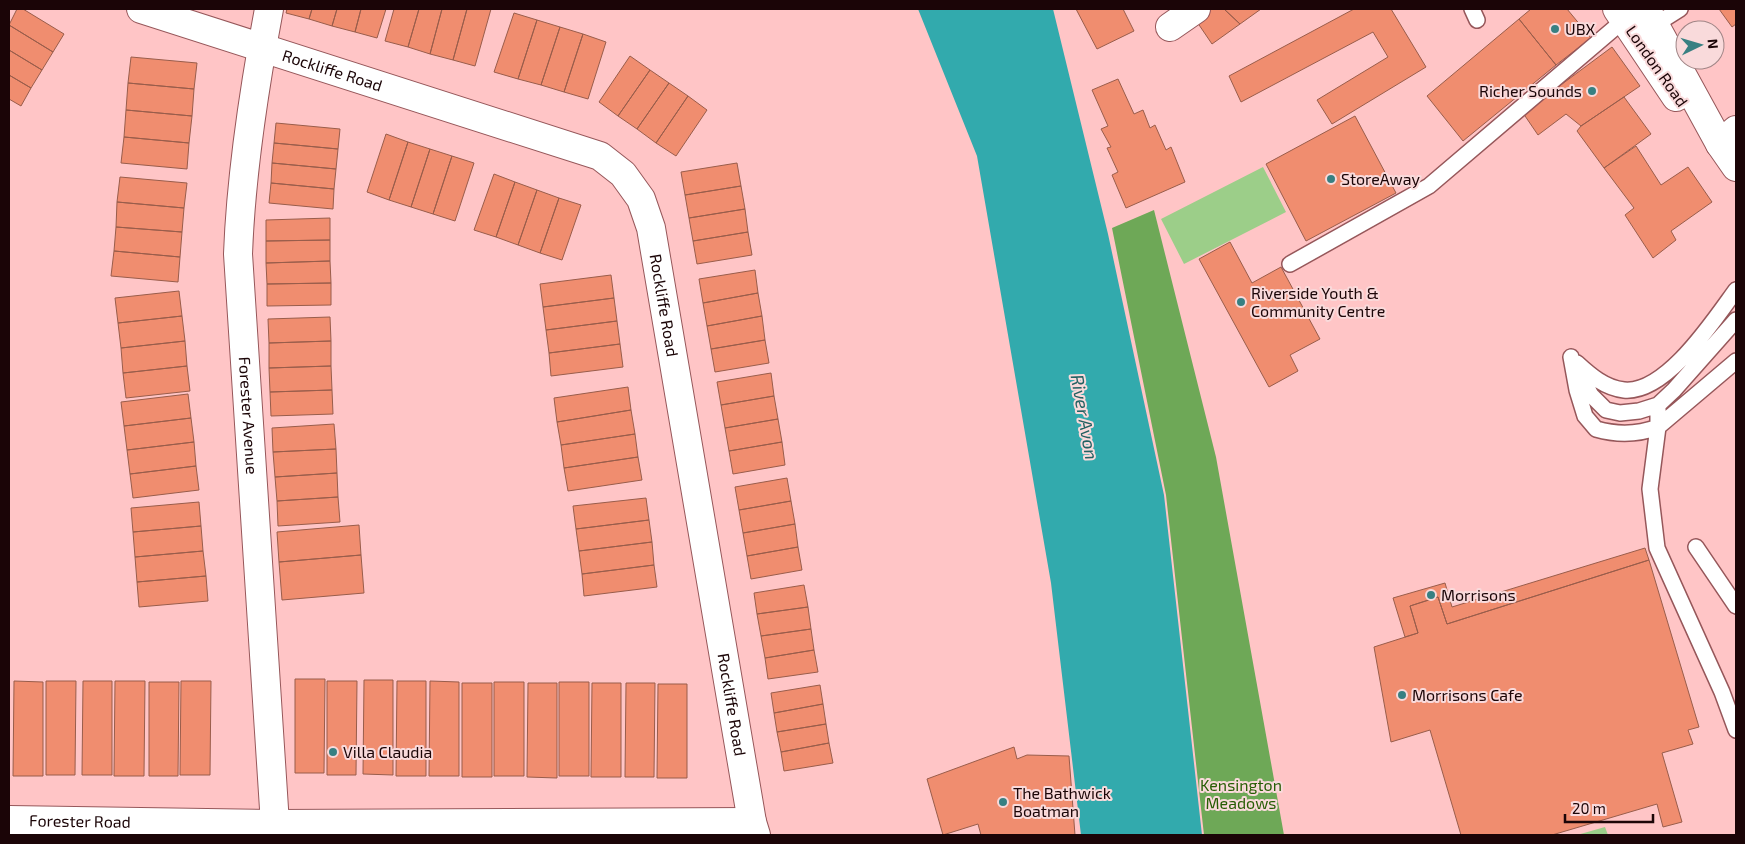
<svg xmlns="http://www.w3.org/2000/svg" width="1745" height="844" viewBox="0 0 1745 844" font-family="'Exo 2',sans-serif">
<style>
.green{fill:#9cce89}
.forest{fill:#6ea857}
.water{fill:#32aaad}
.building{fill:#f08d6f;stroke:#995d4b}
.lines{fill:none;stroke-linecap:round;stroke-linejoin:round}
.service-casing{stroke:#96575a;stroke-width:18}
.minor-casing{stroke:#96575a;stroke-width:30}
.trunk-casing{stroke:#96575a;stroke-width:30}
.service{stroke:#fff;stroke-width:15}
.minor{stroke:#fff;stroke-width:28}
.trunk{stroke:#fff;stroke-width:28}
.poi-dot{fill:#388082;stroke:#f9dadb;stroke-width:2}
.labels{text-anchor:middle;stroke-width:4;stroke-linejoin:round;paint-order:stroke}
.poi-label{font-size:16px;fill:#1b0507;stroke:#f9dadb;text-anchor:start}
.street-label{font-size:16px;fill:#1b0507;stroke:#f9dadb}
.park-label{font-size:16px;fill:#265d04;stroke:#f9dadb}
.water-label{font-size:18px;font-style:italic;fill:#226162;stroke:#f9dadb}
</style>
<rect width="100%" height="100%" fill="#ffc5c6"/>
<path class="green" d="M1263,167L1286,212L1184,264L1161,219Z
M1605,827L1608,835H1577Z"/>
<path class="forest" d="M1154,210L1216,457L1284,835H1204L1166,495L1112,228Z"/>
<path class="water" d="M918,9H1053L1108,234L1164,495L1202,835H1081L1051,583L977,156Z"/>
<path class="building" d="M17,9H23L64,34L53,52L9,25Z
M287,9H312L309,19L286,13Z
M312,9H337L332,26L309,19Z
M337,9H361L355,32L332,26Z
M361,9H386L377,38L355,32Z
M394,9H419L408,47L385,41Z
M419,9H442L430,54L408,47Z
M442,9H467L453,60L430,54Z
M467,9H491L475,66L453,60Z
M1076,9H1123L1134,31L1097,49Z
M1211,9H1224L1240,24L1212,44L1195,19Z
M1224,9H1261L1240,24Z
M1354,9H1391L1426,67L1332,124L1317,100L1388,57L1373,32L1241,102L1229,76Z
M1531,9H1567L1591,38L1556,65L1519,19Z
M1719,9H1736V24L1732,27Z
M514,13L537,20L518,79L494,72Z
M1519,19L1556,65L1463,141L1427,96Z
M537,20L560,27L541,85L518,79Z
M9,25L53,52L42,70L9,50Z
M560,27L583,34L564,92L541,85Z
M583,34L606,42L588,99L564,92Z
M1612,47L1640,86L1581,126L1566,114L1538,135L1523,113Z
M9,50L42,70L31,88L9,75Z
M630,56L650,70L618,116L599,102Z
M131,57L197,63L194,89L128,83Z
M650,70L669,83L637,129L618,116Z
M9,75L31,88L21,106L9,99Z
M1118,79L1134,114L1143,110L1150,128L1155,125L1166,150L1171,147L1185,182L1126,208L1112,175L1118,172L1107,148L1111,147L1101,129L1108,126L1092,90Z
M128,83L194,89L192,116L126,110Z
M669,83L688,96L656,143L637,129Z
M688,96L707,110L676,156L656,143Z
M1624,97L1651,134L1604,168L1577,131L1581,126Z
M126,110L192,116L189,143L124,137Z
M1355,116L1396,193L1306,241L1266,164Z
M276,123L340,129L338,149L274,143Z
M386,134L408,142L389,200L367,192Z
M124,137L189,143L187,169L121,163Z
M408,142L430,149L411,207L389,200Z
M274,143L338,149L336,169L272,163Z
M1636,146L1661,185L1688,167L1712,202L1671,231L1676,240L1653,258L1625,215L1634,208L1604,168Z
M430,149L452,156L433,214L411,207Z
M452,156L474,163L455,221L433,214Z
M272,163L336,169L334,189L271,183Z
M737,163L741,186L685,195L681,172Z
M494,174L515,182L496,237L474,230Z
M120,177L187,183L184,208L117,202Z
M515,182L537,190L518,245L496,237Z
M271,183L334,189L333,209L269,203Z
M741,186L745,209L689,218L685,195Z
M537,190L559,198L540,253L518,245Z
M559,198L581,205L562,260L540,253Z
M117,202L184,208L182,232L116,227Z
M745,209L748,232L693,241L689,218Z
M330,218V240L266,241V220Z
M116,227L182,232L180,257L114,251Z
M748,232L752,255L697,264L693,241Z
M330,240V261L266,263V241Z
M1230,242L1252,283L1281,267L1320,339L1290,355L1298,371L1269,387L1199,259Z
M114,251L180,257L178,282L111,276Z
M330,261L331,283L267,284L266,263Z
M755,270L758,293L703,303L699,279Z
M611,275L614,298L543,307L540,284Z
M331,283V305L267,306V284Z
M179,291L182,316L118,323L115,298Z
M758,293L762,316L707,326L703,303Z
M614,298L617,321L546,330L543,307Z
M182,316L185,341L121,348L118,323Z
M762,316L765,340L711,349L707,326Z
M330,317L331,341L269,343L268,319Z
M617,321L620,344L549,353L546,330Z
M765,340L769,363L715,372L711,349Z
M185,341L187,366L123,373L121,348Z
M331,341V366L269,368V343Z
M620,344L623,367L551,376L549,353Z
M187,366L190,391L126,398L123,373Z
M331,366L332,390L270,392L269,368Z
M771,373L774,396L721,405L717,382Z
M628,387L631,410L557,422L554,398Z
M332,390L333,414L271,416L270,392Z
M188,394L191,418L124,426L121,402Z
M774,396L778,419L725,428L721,405Z
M631,410L635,434L561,445L557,422Z
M191,418L194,442L127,450L124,426Z
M778,419L782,442L729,451L725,428Z
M334,424L336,449L273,452L272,428Z
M635,434L638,457L564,468L561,445Z
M194,442L196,466L130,474L127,450Z
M782,442L785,465L733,474L729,451Z
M336,449L337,473L275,477L273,452Z
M638,457L642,480L568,491L564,468Z
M196,466L199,490L133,498L130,474Z
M337,473L338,497L277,501L275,477Z
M787,478L791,501L739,510L735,487Z
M338,497L340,522L278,526L277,501Z
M646,498L649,520L576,529L573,506Z
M791,501L795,524L743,533L739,510Z
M199,502L201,526L133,532L131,508Z
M649,520L652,542L579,551L576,529Z
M795,524L798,547L747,556L743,533Z
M359,525L361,555L279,562L277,532Z
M201,526L203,551L135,557L133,532Z
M652,542L654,565L582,574L579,551Z
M798,547L802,570L751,579L747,556Z
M1645,548L1649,560L1447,624L1438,597L1410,606L1418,633L1405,637L1393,598L1445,583L1452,607Z
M203,551L206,576L137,582L135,557Z
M361,555L364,593L282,600L279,562Z
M1649,560L1699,727L1688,730L1693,744L1662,753L1682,822L1663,827L1657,804L1552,835H1461L1430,730L1391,742L1374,647L1418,633L1410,606L1438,597L1447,624Z
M654,565L657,587L584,596L582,574Z
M206,576L208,601L139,607L137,582Z
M804,585L808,607L757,614L754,593Z
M808,607L811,629L761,636L757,614Z
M811,629L814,650L765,658L761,636Z
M814,650L818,672L768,679L765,658Z
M295,679H325L324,773H295Z
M364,680H393V775L363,774Z
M14,681L43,682V776H13Z
M46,681H76L75,775H46Z
M83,681H112V775H82Z
M115,681H145L144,776H114Z
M181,681H211L210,775H180Z
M327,681H357L356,775H327Z
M397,681H426V776H396Z
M430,681L459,682V776H429Z
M149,682H179L178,776H149Z
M494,682H524V776H494Z
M559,682H589V776H559Z
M462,683H492V777H462Z
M528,683H557V778L527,777Z
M592,683H621V777H591Z
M626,683H655L654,777H625Z
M658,684H687V778H657Z
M820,685L823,704L774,713L771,693Z
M823,704L826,724L777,732L774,713Z
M826,724L829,743L781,752L777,732Z
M829,743L833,763L784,771L781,752Z
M1014,747L1017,759L1027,755L1069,756L1075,835H981L978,824L943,835L927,779Z"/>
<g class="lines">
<defs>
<path id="service" d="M1472,9L1477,20
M1650,28L1680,9
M1290,264L1429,186L1624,20
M1571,357L1577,390L1585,416L1596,429C1617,435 1637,435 1658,427L1736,361
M1577,363C1590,375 1605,388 1624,390C1666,394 1714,320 1736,290
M1577,369L1591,395L1606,410L1620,413L1639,411L1658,405L1674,390L1736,320
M1658,405V427L1650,489L1657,548L1722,692L1736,730
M1696,547L1736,606"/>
<g id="minor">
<path id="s1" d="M141,9L600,156L623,174L641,199L651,228L752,822L756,835"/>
<path id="s2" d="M269,9C254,89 241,172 238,254L275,824"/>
<path d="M1170,27L1196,9"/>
<path d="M1720,144L1736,130"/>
<path id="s3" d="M9,820L275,824L752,822"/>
</g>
<path id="trunk" d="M1617,9L1676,97
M1646,9L1720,144L1736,167"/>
</defs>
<use href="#service" class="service-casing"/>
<use href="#minor" class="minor-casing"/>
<use href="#trunk" class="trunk-casing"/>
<use href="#service" class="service"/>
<use href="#minor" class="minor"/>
<use href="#trunk" class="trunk"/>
</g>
<g class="poi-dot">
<circle cx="1555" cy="29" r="5"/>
<circle cx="1592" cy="91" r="5"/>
<circle cx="1331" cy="179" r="5"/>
<circle cx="1241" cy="302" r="5"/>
<circle cx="1431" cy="595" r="5"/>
<circle cx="1402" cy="695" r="5"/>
<circle cx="333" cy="752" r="5"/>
<circle cx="1003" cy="802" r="5"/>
</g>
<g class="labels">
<g class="poi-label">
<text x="1565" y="35">UBX</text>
<text x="1582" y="97" text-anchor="end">Richer Sounds</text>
<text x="1341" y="185">StoreAway</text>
<text x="1251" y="299">Riverside Youth &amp;<tspan x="1251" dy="18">Community Centre</tspan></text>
<text x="1441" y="601">Morrisons</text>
<text x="1412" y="701">Morrisons Cafe</text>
<text x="343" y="758">Villa Claudia</text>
<text x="1013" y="799">The Bathwick<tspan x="1013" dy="18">Boatman</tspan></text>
</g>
<g class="street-label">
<text transform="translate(1657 66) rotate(55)" y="6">London Road</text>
<text dy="6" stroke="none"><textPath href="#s1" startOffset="201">Rockliffe Road</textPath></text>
<text dy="6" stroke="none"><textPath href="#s1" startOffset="651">Rockliffe Road</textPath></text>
<text dy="6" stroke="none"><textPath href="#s2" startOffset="409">Forester Avenue</textPath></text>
<text dy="6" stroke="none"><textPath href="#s1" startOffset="1056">Rockliffe Road</textPath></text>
<text dy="6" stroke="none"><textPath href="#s3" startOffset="71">Forester Road</textPath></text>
</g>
<g class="park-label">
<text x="1241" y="791">Kensington<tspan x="1241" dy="18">Meadows</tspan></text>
</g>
<g class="water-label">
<text transform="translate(1084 417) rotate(80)" y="6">River Avon</text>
</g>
</g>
<rect width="1745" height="844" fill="none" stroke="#1b0507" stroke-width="20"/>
<g transform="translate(1700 45) rotate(85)"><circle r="24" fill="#f9dadb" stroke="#a08586"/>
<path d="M0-4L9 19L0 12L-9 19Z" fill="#388082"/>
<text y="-8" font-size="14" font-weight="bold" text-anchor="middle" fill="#1b0507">N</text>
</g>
<path d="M1565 814v8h88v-8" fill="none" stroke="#1b0507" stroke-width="2.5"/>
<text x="1572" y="814" font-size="15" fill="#1b0507" stroke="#f9dadb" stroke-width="4" paint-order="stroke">20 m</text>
</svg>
